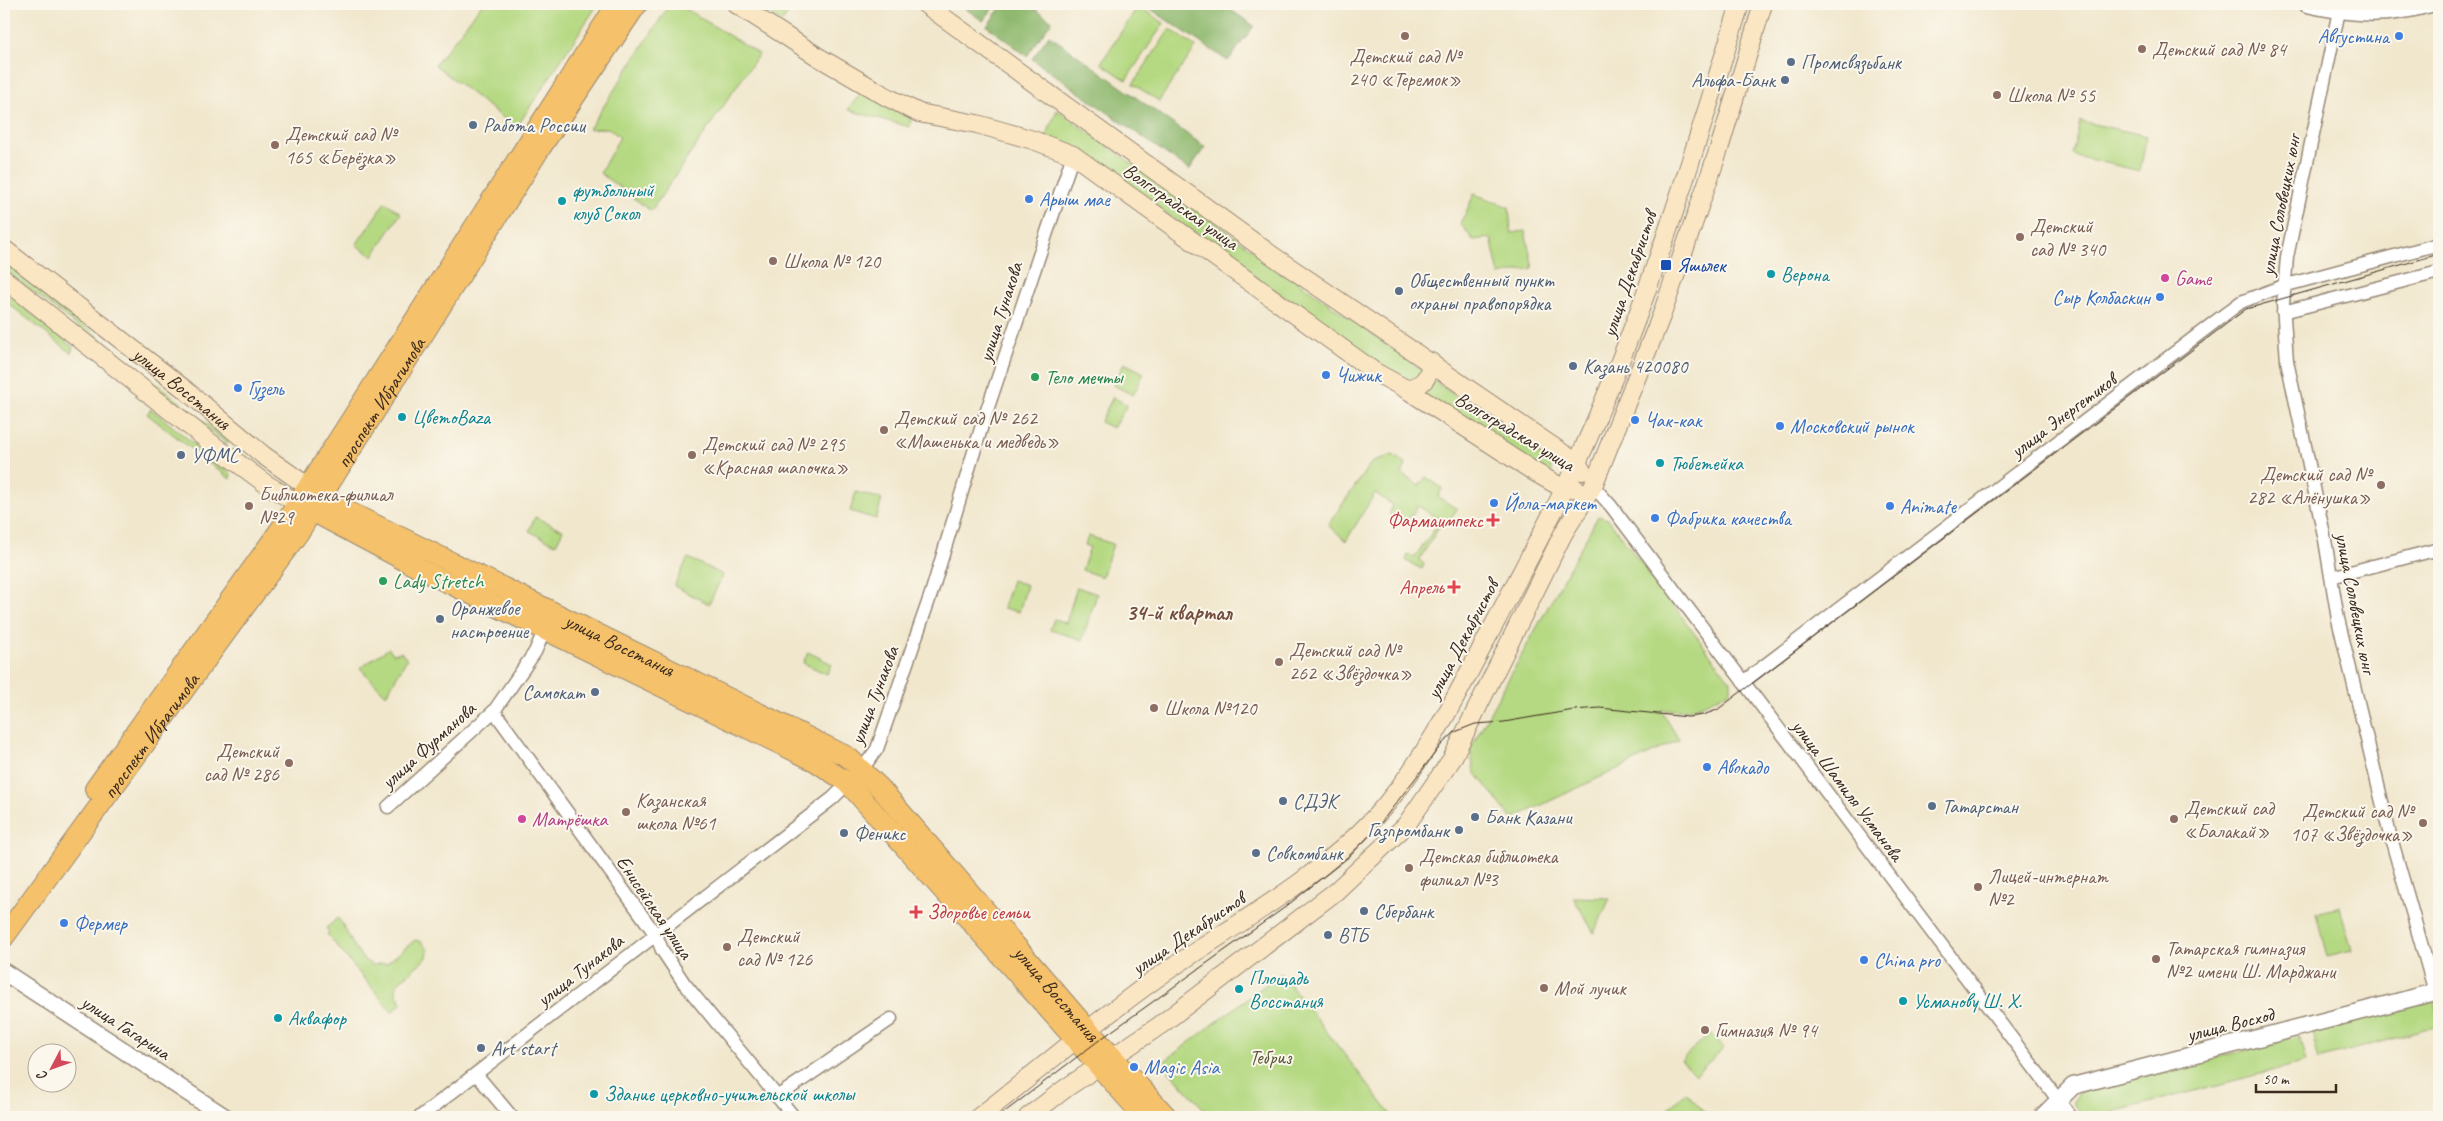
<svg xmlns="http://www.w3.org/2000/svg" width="2443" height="1121" viewBox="0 0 2443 1121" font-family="Caveat,sans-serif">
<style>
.green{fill:#b5d982;stroke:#788250}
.forest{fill:#90b970;stroke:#667247}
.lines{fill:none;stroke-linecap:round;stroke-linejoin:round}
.minor-casing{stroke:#968876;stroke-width:15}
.tertiary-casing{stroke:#968876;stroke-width:19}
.secondary-casing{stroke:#968876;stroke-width:20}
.primary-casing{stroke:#968876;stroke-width:22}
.minor{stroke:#fff;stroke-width:12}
.tertiary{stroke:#fff;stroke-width:16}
.secondary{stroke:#fbe6c4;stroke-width:18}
.primary{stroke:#f5c16b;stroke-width:20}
.tram{stroke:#3b2a1e;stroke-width:1}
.education-dot{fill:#8d6e63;stroke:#fbf7ec;stroke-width:2}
.shop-dot{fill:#3f7fe0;stroke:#fbf7ec;stroke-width:2}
.service-dot{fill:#5c6f8a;stroke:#fbf7ec;stroke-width:2}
.culture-dot{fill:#0f9aa8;stroke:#fbf7ec;stroke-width:2}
.transit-dot{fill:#1a4fb4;stroke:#fbf7ec;stroke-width:2}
.hotel-dot{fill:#d1479c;stroke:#fbf7ec;stroke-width:2}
.leisure-dot{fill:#2e9e5b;stroke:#fbf7ec;stroke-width:2}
.health-dot{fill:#e0444e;stroke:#fbf7ec;stroke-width:2}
.labels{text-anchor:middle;stroke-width:4;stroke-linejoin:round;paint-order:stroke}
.shop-label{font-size:20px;fill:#366cbe;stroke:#fbf7ec;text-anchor:start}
.education-label{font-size:20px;fill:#785e54;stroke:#fbf7ec;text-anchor:start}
.service-label{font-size:20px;fill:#4e5e75;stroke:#fbf7ec;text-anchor:start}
.culture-label{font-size:20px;fill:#0d838f;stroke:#fbf7ec;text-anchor:start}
.street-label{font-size:20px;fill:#3b2a1e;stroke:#fbf7ec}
.transit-label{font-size:20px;fill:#164399;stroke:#fbf7ec;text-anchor:start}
.hotel-label{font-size:20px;fill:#b23c85;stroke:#fbf7ec;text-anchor:start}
.leisure-label{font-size:20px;fill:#27864d;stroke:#fbf7ec;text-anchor:start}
.health-label{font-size:20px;fill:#be3a42;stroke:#fbf7ec;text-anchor:end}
.park-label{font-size:20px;fill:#5a5637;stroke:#fbf7ec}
.quarter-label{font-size:22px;font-weight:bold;fill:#744e3e;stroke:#fbf7ec}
</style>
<rect width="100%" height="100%" fill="#fbf7ec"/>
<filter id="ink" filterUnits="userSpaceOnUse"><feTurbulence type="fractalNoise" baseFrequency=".02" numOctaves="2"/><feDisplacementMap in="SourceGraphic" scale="10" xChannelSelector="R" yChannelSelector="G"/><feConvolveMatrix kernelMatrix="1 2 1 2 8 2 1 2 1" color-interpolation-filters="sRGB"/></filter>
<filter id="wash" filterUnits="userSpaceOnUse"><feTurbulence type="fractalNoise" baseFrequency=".0096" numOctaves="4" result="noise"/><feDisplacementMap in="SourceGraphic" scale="20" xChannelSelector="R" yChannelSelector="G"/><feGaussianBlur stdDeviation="1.12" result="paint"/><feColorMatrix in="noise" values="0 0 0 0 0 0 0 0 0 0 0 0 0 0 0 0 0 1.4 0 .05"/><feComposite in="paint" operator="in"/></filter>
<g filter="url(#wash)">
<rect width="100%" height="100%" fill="#f1e7cd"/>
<path class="green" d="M482,4H598L516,128L435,65Z
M670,4H678L759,54L651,211L600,173L620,137L608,128L589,129Z
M753,4H787L792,7L782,22Z
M1138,6L1164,23L1126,80L1101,63Z
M1170,29L1196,47L1159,101L1133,84Z
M862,91L911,118L910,127L848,110Z
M1057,110L1419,368L1422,373L1406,383L1086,157L1045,139Z
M2080,121L2147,136L2140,171L2072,155Z
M1474,194L1509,207L1511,233L1525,231L1533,268L1499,275L1491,238L1473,240L1461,224Z
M385,202L401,213L373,256L356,245Z
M4,261L228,441L229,442L226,443L4,269Z
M4,292L73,347L71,353L4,300Z
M1124,363L1144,373L1133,395L1113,385Z
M1430,378L1541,456L1551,465L1552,472L1550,474L1420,393L1427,392L1431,386Z
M1113,397L1127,405L1113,428L1100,422Z
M151,409L231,474L230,479L147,414Z
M1393,455L1406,464L1402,474L1419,486L1426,477L1442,488L1438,497L1457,509L1449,521L1444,519L1419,560L1424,564L1422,569L1406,561L1408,554L1414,558L1441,520L1418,506L1405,524L1389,514L1393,505L1375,493L1346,541L1328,525L1371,463Z
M856,492L882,499L876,519L850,511Z
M1598,516L1608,519L1731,682V690C1701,707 1695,711 1661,710L1679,740L1512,819L1474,771L1470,749Z
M535,517L563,530L556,544L529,531Z
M1088,536L1113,544L1102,577L1082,570L1090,547L1085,545Z
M688,558L723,575L709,604L674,586Z
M1012,580L1027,585L1019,612L1003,608Z
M1077,587L1097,594L1082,640L1050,630L1054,619L1066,623Z
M389,648L393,654L401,652L407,659L386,695L360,668Z
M808,652L832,664L827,674L803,663Z
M1573,897L1610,898L1594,933Z
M2340,907L2352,951L2327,957L2316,913Z
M338,918C349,932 354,956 372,965L387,963L415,940L422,942L428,950L427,957L397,984L396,993L402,1003L392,1012L327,934L329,932L326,928Z
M1281,973L1393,1117H1211L1162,1063Z
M2434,999L2439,1026L2319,1059L2312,1033Z
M1710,1033L1724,1048L1695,1075L1681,1060Z
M2299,1036L2306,1062L2094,1117H2085L2072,1103L2079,1093Z
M1686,1092L1709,1117H1663L1662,1115Z"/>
<path class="forest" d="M959,4H989L994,7L983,21Z
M1003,4H1028L1052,21L1027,56L987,26Z
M1143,4H1215L1225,10L1228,8L1254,26L1228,61Z
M1049,35L1205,147L1189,170L1032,59Z"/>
</g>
<g filter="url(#ink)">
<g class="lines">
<defs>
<path id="minor" d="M2339,11L2287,257L2283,304L2287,361L2325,540L2338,619L2389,831L2435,992
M2283,312L2439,272
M1593,486L1611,506L2071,1117
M2331,577L2439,549
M1743,682L2241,302L2283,286L2439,244
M494,711L656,935L662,950L684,983L794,1117
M388,807L494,711L535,652L545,629
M476,1074L512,1117
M777,1097L891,1019
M420,1117L833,798L862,769L877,749L931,594L983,422L1073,155"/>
<path id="tertiary" d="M2307,4C2353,14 2384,17 2430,4
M4,972L225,1117
M2042,1117L2073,1086L2439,991"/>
<g id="secondary">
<path d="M736,4L820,58L887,97L919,113L977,124L1033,140L1073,155L1375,372L1406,389L1533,471L1564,489L1575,488"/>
<path d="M925,4L1273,256L1577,463L1582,471"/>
<path id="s1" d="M4,249L183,388L263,455L307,486"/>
<path d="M4,279L216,447L266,484L297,503"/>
<path d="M1406,389C1422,386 1429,379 1431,362"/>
<path d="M979,1117C1040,1070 1098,1019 1161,975C1233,925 1315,882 1375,817C1427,760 1460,688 1496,621C1529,557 1565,493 1593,427C1652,290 1696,146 1740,4"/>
<path d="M1028,1117L1066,1088L1159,1026L1335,892L1406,825L1452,759L1563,534L1593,486L1662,314L1719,149L1763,4"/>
</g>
<g id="primary">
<path id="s2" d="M311,489L343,509L848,757L880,788L1088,1030L1167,1117"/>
<path d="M301,505L426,572L815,761L848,783L1144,1117"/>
<path d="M95,789L285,523L617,4"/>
<path id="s3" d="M4,937L299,532L541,147L637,4"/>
</g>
</defs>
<use href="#minor" class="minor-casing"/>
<use href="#tertiary" class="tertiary-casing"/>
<use href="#secondary" class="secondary-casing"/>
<use href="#primary" class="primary-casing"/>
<use href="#minor" class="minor"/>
<use href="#tertiary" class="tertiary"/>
<use href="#secondary" class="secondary"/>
<use href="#primary" class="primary"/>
<path class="tram" d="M998,1117L1098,1041L1284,908L1351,855L1379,825L1442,744L1455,732L1475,724L1504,722L1574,710L1600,708L1688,717L1703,715L1717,710L2246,309L2439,254"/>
</g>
</g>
<g class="education-dot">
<circle cx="1405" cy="36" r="5"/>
<circle cx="2142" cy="49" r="5"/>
<circle cx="1997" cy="95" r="5"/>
<circle cx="275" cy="145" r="5"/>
<circle cx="2020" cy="237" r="5"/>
<circle cx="773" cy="261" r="5"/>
<circle cx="884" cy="430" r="5"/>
<circle cx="692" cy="455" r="5"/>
<circle cx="2381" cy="485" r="5"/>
<circle cx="249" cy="506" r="5"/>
<circle cx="1279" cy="662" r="5"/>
<circle cx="1154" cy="708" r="5"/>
<circle cx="289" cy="763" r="5"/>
<circle cx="626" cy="812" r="5"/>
<circle cx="2174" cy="819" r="5"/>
<circle cx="2423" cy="823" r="5"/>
<circle cx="1409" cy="868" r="5"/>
<circle cx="1978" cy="887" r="5"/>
<circle cx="727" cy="947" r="5"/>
<circle cx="2156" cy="959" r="5"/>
<circle cx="1544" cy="988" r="5"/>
<circle cx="1705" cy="1030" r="5"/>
</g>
<g class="shop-dot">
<circle cx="2399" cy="36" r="5"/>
<circle cx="1029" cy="199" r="5"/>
<circle cx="2160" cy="297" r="5"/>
<circle cx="1326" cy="375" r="5"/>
<circle cx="238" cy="388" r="5"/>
<circle cx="1635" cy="420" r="5"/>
<circle cx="1780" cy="426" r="5"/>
<circle cx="1494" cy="503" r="5"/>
<circle cx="1890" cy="506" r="5"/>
<circle cx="1655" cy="518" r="5"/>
<circle cx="1707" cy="767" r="5"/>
<circle cx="64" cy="923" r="5"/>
<circle cx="1864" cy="960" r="5"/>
<circle cx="1134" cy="1067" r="5"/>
</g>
<g class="service-dot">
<circle cx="1791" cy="62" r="5"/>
<circle cx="1785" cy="80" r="5"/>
<circle cx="473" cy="125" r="5"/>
<circle cx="1399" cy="291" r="5"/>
<circle cx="1573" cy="366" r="5"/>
<circle cx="181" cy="455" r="5"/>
<circle cx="440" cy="619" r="5"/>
<circle cx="595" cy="692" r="5"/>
<circle cx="1283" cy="801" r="5"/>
<circle cx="1932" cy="806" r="5"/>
<circle cx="1475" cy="817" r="5"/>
<circle cx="1459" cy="830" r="5"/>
<circle cx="844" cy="833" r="5"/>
<circle cx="1256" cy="853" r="5"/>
<circle cx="1364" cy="911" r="5"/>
<circle cx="1328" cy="935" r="5"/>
<circle cx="481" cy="1048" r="5"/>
</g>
<g class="culture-dot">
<circle cx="562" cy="201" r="5"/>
<circle cx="1771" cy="274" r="5"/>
<circle cx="402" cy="417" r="5"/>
<circle cx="1660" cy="463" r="5"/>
<circle cx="1239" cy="989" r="5"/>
<circle cx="1903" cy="1001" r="5"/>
<circle cx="278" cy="1018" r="5"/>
<circle cx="594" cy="1094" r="5"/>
</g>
<rect class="transit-dot" x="1660" y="259" width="12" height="12" rx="2.5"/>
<g class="hotel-dot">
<circle cx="2165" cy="278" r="5"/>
<circle cx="522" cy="819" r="5"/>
</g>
<g class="leisure-dot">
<circle cx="1035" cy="377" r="5"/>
<circle cx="383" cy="581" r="5"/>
</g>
<g class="health-dot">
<path d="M1490.5 512.5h5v5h5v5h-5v5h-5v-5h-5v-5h5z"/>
<path d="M1451.5 579.5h5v5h5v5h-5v5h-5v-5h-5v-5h5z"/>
<path d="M913.5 904.5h5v5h5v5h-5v5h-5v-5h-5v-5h5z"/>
</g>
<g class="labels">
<g class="shop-label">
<text x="2389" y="43" text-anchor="end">Августина</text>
<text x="1039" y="206">Арыш мае</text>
<text x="2150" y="304" text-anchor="end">Сыр Колбаскин</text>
<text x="1336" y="382">Чижик</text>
<text x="248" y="395">Гузель</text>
<text x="1645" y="427">Чак-как</text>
<text x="1790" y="433">Московский рынок</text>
<text x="1504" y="510">Йола-маркет</text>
<text x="1900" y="513">Animate</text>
<text x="1665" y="525">Фабрика качества</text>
<text x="1717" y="774">Авокадо</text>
<text x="74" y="930">Фермер</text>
<text x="1874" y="967">China pro</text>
<text x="1144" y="1074">Magic Asia</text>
</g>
<g class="education-label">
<text x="2152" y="56">Детский сад № 84</text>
<text x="1405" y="63" text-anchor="middle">Детский сад №<tspan x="1405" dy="23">240 «Теремок»</tspan></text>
<text x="2007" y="102">Школа № 55</text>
<text x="285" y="141">Детский сад №<tspan x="285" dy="23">165 «Берёзка»</tspan></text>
<text x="2030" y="233">Детский<tspan x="2030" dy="23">сад № 340</tspan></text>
<text x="783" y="268">Школа № 120</text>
<text x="894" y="425">Детский сад № 262<tspan x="894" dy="23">«Машенька и медведь»</tspan></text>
<text x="702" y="451">Детский сад № 295<tspan x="702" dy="23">«Красная шапочка»</tspan></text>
<text x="2371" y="481" text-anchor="end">Детский сад №<tspan x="2371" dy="23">282 «Алёнушка»</tspan></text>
<text x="259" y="501">Библиотека-филиал<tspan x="259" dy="23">№29</tspan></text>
<text x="1289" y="657">Детский сад №<tspan x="1289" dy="23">262 «Звёздочка»</tspan></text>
<text x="1164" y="715">Школа №120</text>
<text x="279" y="758" text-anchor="end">Детский<tspan x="279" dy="23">сад № 286</tspan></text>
<text x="636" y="807">Казанская<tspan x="636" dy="23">школа №61</tspan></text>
<text x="2184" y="815">Детский сад<tspan x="2184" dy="23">«Балакай»</tspan></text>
<text x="2413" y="818" text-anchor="end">Детский сад №<tspan x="2413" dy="23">107 «Звёздочка»</tspan></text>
<text x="1419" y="863">Детская библиотека<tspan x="1419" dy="23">филиал №3</tspan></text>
<text x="1988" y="883">Лицей-интернат<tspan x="1988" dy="23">№2</tspan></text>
<text x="737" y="943">Детский<tspan x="737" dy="23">сад № 126</tspan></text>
<text x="2166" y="955">Татарская гимназия<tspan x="2166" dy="23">№2 имени Ш. Марджани</tspan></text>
<text x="1554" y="995">Мой лучик</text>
<text x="1715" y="1037">Гимназия № 94</text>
</g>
<g class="service-label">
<text x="1801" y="69">Промсвязьбанк</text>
<text x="1775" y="87" text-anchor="end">Альфа-Банк</text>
<text x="483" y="132">Работа России</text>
<text x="1409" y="287">Общественный пункт<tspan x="1409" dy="23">охраны правопорядка</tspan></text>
<text x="1583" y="373">Казань 420080</text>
<text x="191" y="462">УФМС</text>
<text x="450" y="615">Оранжевое<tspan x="450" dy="23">настроение</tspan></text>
<text x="585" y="699" text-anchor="end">Самокат</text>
<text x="1293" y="808">СДЭК</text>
<text x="1942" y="813">Татарстан</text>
<text x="1485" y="824">Банк Казани</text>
<text x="1449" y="837" text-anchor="end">Газпромбанк</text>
<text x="854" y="840">Феникс</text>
<text x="1266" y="860">Совкомбанк</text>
<text x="1374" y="918">Сбербанк</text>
<text x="1338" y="942">ВТБ</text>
<text x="491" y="1055">Art start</text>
</g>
<g class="culture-label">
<text x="572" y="197">футбольный<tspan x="572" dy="23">клуб Сокол</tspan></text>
<text x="1781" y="281">Верона</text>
<text x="412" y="424">ЦветоBaza</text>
<text x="1670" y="470">Тюбетейка</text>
<text x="1249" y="985">Площадь<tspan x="1249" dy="23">Восстания</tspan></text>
<text x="1913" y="1008">Усманову Ш. Х.</text>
<text x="288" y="1025">Аквафор</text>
<text x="604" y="1101">Здание церковно-учительской школы</text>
</g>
<g class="street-label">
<text transform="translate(2280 205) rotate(-79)" y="7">улица Соловецких юнг</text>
<text transform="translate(1181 206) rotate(35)" y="7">Волгоградская улица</text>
<text transform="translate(1629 274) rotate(-71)" y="7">улица Декабристов</text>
<text transform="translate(1000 312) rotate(-72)" y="7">улица Тунакова</text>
<text dy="7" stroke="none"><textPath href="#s1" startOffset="226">улица Восстания</textPath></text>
<text dy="7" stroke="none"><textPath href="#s3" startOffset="654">проспект Ибрагимова</textPath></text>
<text transform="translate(2063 415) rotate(-37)" y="7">улица Энергетиков</text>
<text transform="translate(1515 431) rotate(31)" y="7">Волгоградская улица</text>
<text transform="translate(2356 603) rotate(79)" y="7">улица Соловецких юнг</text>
<text transform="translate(1462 639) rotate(-62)" y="7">улица Декабристов</text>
<text dy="7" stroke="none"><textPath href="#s2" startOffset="346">улица Восстания</textPath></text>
<text transform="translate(874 695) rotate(-69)" y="7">улица Тунакова</text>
<text dy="7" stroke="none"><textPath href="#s3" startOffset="249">проспект Ибрагимова</textPath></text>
<text transform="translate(428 745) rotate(-42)" y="7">улица Фурманова</text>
<text transform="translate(1848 790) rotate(53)" y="7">улица Шамиля Усманова</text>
<text transform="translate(655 907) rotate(56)" y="7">Енисейская улица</text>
<text transform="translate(1188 933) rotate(-34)" y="7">улица Декабристов</text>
<text transform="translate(580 970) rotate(-38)" y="7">улица Тунакова</text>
<text dy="7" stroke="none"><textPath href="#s2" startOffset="916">улица Восстания</textPath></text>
<text transform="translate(2230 1024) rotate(-14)" y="7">улица Восход</text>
<text transform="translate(126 1027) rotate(33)" y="7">улица Гагарина</text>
</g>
<g class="transit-label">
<text x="1677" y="272">Яшьлек</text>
</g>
<g class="hotel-label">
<text x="2175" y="285">Game</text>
<text x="532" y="826">Матрёшка</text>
</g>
<g class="leisure-label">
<text x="1045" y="384">Тело мечты</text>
<text x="393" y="588">Lady Stretch</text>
</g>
<g class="health-label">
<text x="1483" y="527">Фармаимпекс</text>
<text x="1444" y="594">Апрель</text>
<text x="927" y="919" text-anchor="start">Здоровье семьи</text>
</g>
<g class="park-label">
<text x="1270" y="1064">Тебриз</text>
</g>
<g class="quarter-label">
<text x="1179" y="620">34-й квартал</text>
</g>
</g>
<rect width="2443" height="1121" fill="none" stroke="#fbf7ec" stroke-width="20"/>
<g transform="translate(52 1068) rotate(229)"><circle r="24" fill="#fbf7ec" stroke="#aea59a"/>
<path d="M0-4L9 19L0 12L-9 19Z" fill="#d1495b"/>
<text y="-8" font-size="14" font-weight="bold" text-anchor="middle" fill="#3b2a1e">С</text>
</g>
<path d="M2256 1084v8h80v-8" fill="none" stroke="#3b2a1e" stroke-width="2.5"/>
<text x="2263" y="1084" font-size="15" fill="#3b2a1e" stroke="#fbf7ec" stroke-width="4" paint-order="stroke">50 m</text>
</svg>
